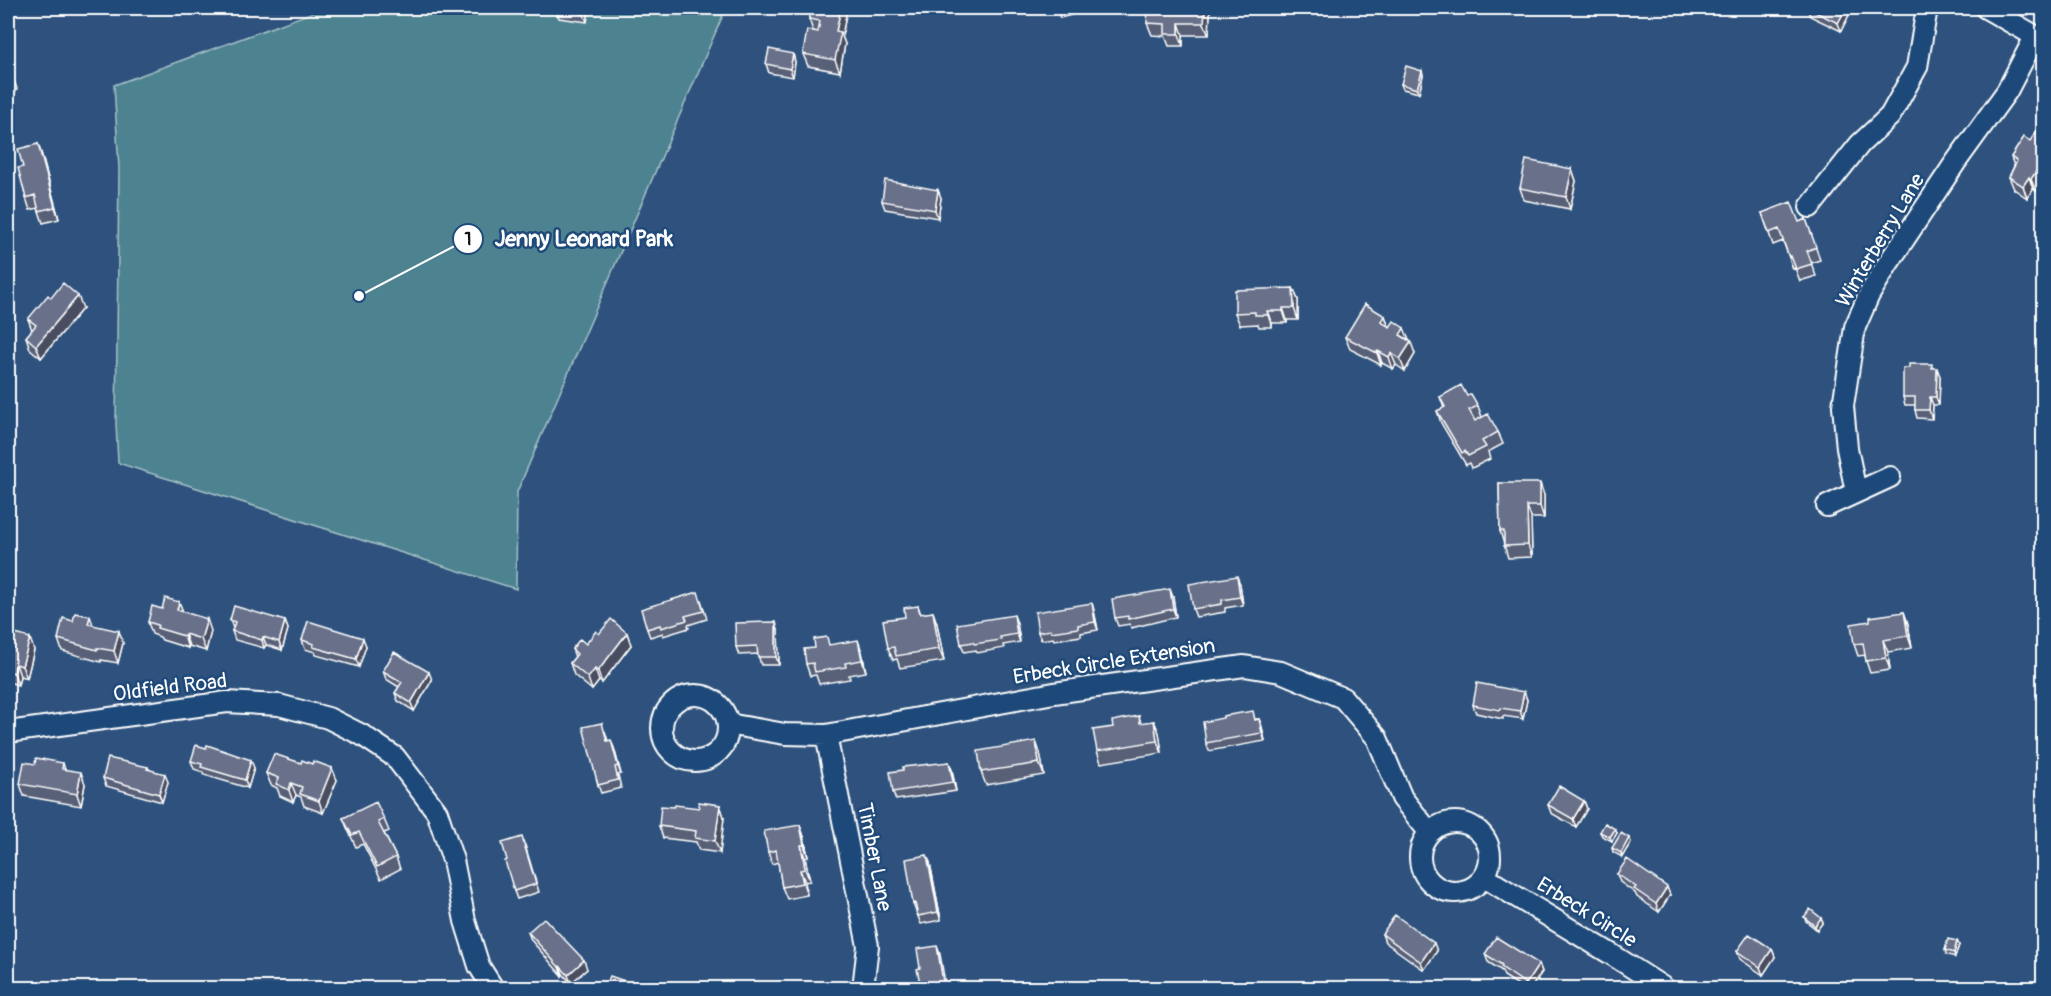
<svg xmlns="http://www.w3.org/2000/svg" width="2051" height="996" viewBox="0 0 2051 996" font-family="Pangolin,sans-serif">
<style>
.green{fill:#4e8390;stroke:#a6c1c8;stroke-width:1.5}
.lines{fill:none;stroke-linecap:round;stroke-linejoin:round}
.minor-casing{stroke:#fff;stroke-width:24}
.minor{stroke:#1f4a7a;stroke-width:20}
.wall{fill:#596077;stroke:#fff;stroke-width:1.5}
.shaded-wall{fill:#494e61;stroke:#fff;stroke-width:1.5}
.building{fill:#68708a;stroke:#fff;stroke-width:1.5}
.labels{text-anchor:middle;stroke-width:5;stroke-linejoin:round;paint-order:stroke}
.street-label{font-size:21px;fill:#fff;stroke:#1f4a7a}
.leader{fill:none;stroke:#fff;stroke-width:2}
.callout-dot{fill:#fff;stroke:#1f4a7a;stroke-width:2}
.mark-label{font-size:18px;text-anchor:middle;font-weight:bold;fill:#111}
.callout-label{font-size:22px;text-anchor:middle;font-weight:bold;fill:#fff;stroke:#1f4a7a;stroke-width:5;stroke-linejoin:round;paint-order:stroke}
</style>
<rect width="100%" height="100%" fill="#2e527d"/>
<filter id="ink" filterUnits="userSpaceOnUse"><feTurbulence type="fractalNoise" baseFrequency=".0167" numOctaves="2"/><feDisplacementMap in="SourceGraphic" scale="12" xChannelSelector="R" yChannelSelector="G"/><feConvolveMatrix kernelMatrix="1 2 1 2 8 2 1 2 1" color-interpolation-filters="sRGB"/></filter>
<g filter="url(#ink)">
<path class="green" d="M316,8H726L517,492L516,589L118,463L116,424L119,169L114,85L314,12Z"/>
<g class="lines">
<defs>
<path id="minor" d="M1986,8L2044,41
M1810,207L1860,144L1890,116L1917,67L1927,8
M1856,492L1847,448L1843,406L1855,327L1869,295L1887,265L1955,163L2007,91L2035,37
M1827,506L1890,477
M662 728a33 33 0 1 1 66 0a33 33 0 1 1-66 0Z
M728,724L785,734L826,735L1054,693L1244,666L1281,672L1343,698L1377,738L1402,798L1429,832
M8,732L227,702L279,705L328,718L362,735L395,757L437,812L453,860L465,921L479,966L493,988
M826,735L868,946L863,988
M1420 857a35 35 0 1 1 70 0a35 35 0 1 1-70 0Z
M1484,877L1611,954L1664,988"/>
</defs>
<use href="#minor" class="minor-casing"/>
<use href="#minor" class="minor"/>
</g>
<path class="wall" d="M556,8H589L587,22L559,18L556,10Z
M811,8H843L846,15L842,36L845,44L840,72L808,66L803,54L818,32L813,31L809,19Z
M1056,8H1093L1090,9L1091,13L1087,14L1086,11L1060,18Z
M1807,8H1850L1851,11L1841,31L1810,16Z
M1210,12L1209,35H1183V46H1169L1165,36L1152,35L1147,23Z
M793,54L795,62L793,77L769,73L766,64Z
M1422,71L1423,75L1419,93L1403,89L1401,84Z
M2024,137L2036,191L2033,189L2027,198L2014,189L2009,177L2014,166L2011,157Z
M38,144L42,156L59,219L43,223L38,208L30,210L26,198L23,167Z
M1572,169L1576,181L1570,209L1524,200L1520,188Z
M938,190L941,198L938,218L885,209L882,201Z
M1762,213L1799,222L1806,219L1820,260L1811,263L1816,276L1800,281L1795,268L1793,269L1783,241L1773,245Z
M1293,288L1298,300V320H1287V323H1272V327H1259L1258,324L1240,325L1235,313Z
M51,298L83,308L41,358L30,349L26,337L32,330L28,319Z
M1385,316L1389,326L1409,340L1415,354L1405,371L1396,365L1393,369L1382,363L1381,365L1350,349L1345,337Z
M1933,368L1940,376L1939,405H1933L1932,419L1917,418L1915,410V405H1905L1903,397Z
M1467,396L1478,406L1482,417L1498,432L1503,444L1488,452L1490,459L1472,468L1470,463L1466,465L1441,423L1437,411L1444,408L1440,397Z
M1499,483L1544,495V518H1531L1532,557L1508,558L1500,531Z
M1240,584L1243,605L1225,608V612L1196,617L1193,609Z
M1173,597L1176,617L1131,628L1130,624L1118,626L1115,618Z
M701,600L707,619L688,625L689,628L663,636V633L650,637L647,629Z
M179,602L183,612L211,631L206,651L189,646L188,648L162,640L160,637L152,634L148,622L162,609Z
M1092,603L1094,611L1098,630L1081,633V636L1054,640L1053,638L1041,640L1038,632Z
M918,606L921,614L933,612L937,624L944,661L900,668L897,659L893,660L888,648L905,617Z
M1904,612L1908,624L1912,648L1888,652L1890,670L1870,673L1866,661L1865,655L1858,656L1854,644L1870,621Z
M230,620L285,621L288,629L282,650L266,645L264,648L235,640L232,631L233,628Z
M1017,623L1020,642L1003,645L1004,648L977,653L976,650L964,652L961,644Z
M93,625L123,643L118,663L101,660V662L62,651L58,639Z
M778,630L779,665H761L758,654L739,655L736,647Z
M8,632L34,650L27,678L20,676L18,685L8,682Z
M627,633L631,645L602,683L599,681L592,690L574,675L570,663L575,657L572,649L586,644L599,634Z
M302,640L366,646L359,667L316,655L315,652L305,649Z
M830,645L862,652L866,672L849,675L850,679L819,684L816,675L810,676L806,664Z
M383,671L432,680L414,711L398,701L395,693L399,687L386,679Z
M1524,692L1527,700L1523,719L1503,716V719L1476,713L1473,705Z
M1139,716L1141,723L1154,721L1159,733L1162,753L1101,763L1097,751L1113,727Z
M1256,719H1259L1262,727L1265,741L1209,751L1206,743Z
M605,731L608,741L614,748L621,774L618,775L621,788L601,793L598,785Z
M206,748L254,768L248,788L204,775L203,772L194,769L191,761Z
M1040,753L1044,775L986,785L981,772Z
M949,762L952,770L956,791L896,800L893,792Z
M63,763L65,770L85,784L81,806L24,796L20,784L35,764Z
M148,767L149,769L168,782L162,802L106,786L103,778Z
M266,773L337,780L323,813L304,806L301,797L296,795L293,802L280,796L277,788L271,785Z
M1584,801L1587,809L1576,827L1551,813L1548,805Z
M720,805L724,817L720,853L699,850L696,842L663,838L659,826L674,807L699,808Z
M343,818L384,819L389,831L384,833L396,857L400,869L381,879L363,844L356,847L348,830Z
M800,825L804,837L808,857L805,858L810,881L805,882L807,895L787,899L782,887L778,862L772,864L768,852Z
M1600,832L1617,833L1612,841L1602,836Z
M1629,838L1631,842L1622,857L1613,852L1612,848Z
M525,845L539,892L517,899L514,891L507,860Z
M930,863L941,920L921,924L913,904Z
M1617,874L1670,895L1659,912L1637,897L1635,893L1620,882Z
M1804,917L1821,918L1823,922L1817,930L1806,921Z
M528,932L587,969L571,983L563,974L562,976L531,940Z
M1382,934L1437,951L1424,970L1385,942Z
M1957,941L1959,945L1955,957L1946,954L1945,950Z
M1772,949L1775,957L1763,975L1740,959L1737,951Z
M1485,954L1539,964L1542,972L1531,988H1523L1504,976L1502,971L1488,962Z"/>
<path class="shaded-wall" d="M585,8H589L587,22L584,14Z
M841,8H843L846,15L842,36L845,44L840,72L835,60L836,31Z
M1205,8H1208L1210,12L1209,35L1204,23Z
M1846,8H1850L1851,11L1841,31L1838,23Z
M1179,23L1183,35V46L1179,34Z
M793,54L795,62L793,77L790,69Z
M1422,71L1423,75L1419,93L1417,89Z
M13,77L17,89L10,101L8,94V86Z
M38,144L42,156L59,219L55,207Z
M2043,161V179L2036,191L2031,179Z
M1572,169L1576,181L1570,209L1566,197Z
M2029,177L2033,189L2027,198L2023,186Z
M938,190L941,198L938,218L935,210Z
M1293,288L1298,300V320L1294,308Z
M78,296L83,308L41,358L36,346Z
M1283,308L1287,320V323L1283,311Z
M1267,311L1272,323V327L1268,315Z
M1385,316L1389,328L1381,322Z
M1404,328L1409,340L1400,335Z
M1411,342L1415,354L1405,371L1400,359Z
M1378,351L1382,363L1381,365L1377,353Z
M1391,353L1396,365L1393,369L1389,357Z
M1937,368L1940,376L1939,405L1936,397Z
M1930,397L1933,405L1932,419L1929,410Z
M1540,483L1544,495V518L1540,506Z
M1527,506L1531,518L1532,557L1528,545Z
M1237,576L1240,584L1243,605L1240,597Z
M1170,589L1173,597L1176,617L1173,609Z
M179,602L184,614L177,610Z
M1092,603L1094,611L1098,630L1095,622Z
M933,612L937,624L944,661L939,649Z
M1904,612L1908,624L1912,648L1908,636Z
M1014,615L1017,623L1020,642L1017,634Z
M90,616L94,628L88,624Z
M207,619L211,631L206,651L201,639Z
M285,621L288,629L282,650L279,642Z
M776,622L778,630L779,665L776,657Z
M119,631L123,643L118,663L114,651Z
M627,633L631,645L602,683L598,671Z
M185,634L189,646L188,648L184,636Z
M263,637L266,645L264,648L262,640Z
M30,638L34,650L27,678L22,666Z
M363,638L366,646L359,667L356,659Z
M858,640L862,652L866,672L862,660Z
M1883,640L1888,652L1890,670L1886,658Z
M16,664L20,676L18,685L14,673Z
M595,669L599,681L592,690L588,678Z
M429,672L432,680L414,711L411,703Z
M1524,692L1527,700L1523,719L1520,711Z
M1259,719L1262,727L1265,741L1262,733Z
M1154,721L1159,733L1162,753L1157,741Z
M611,740L614,748L621,774L618,766Z
M1036,741L1040,753L1044,775L1039,763Z
M251,760L254,768L248,788L245,780Z
M949,762L952,770L956,791L953,782Z
M332,768L337,780L323,813L319,801Z
M81,772L85,784L81,806L77,794Z
M165,774L168,782L162,802L159,794Z
M291,783L296,795L293,802L289,790Z
M1584,801L1587,809L1576,827L1573,819Z
M720,805L724,817L720,853L715,841Z
M800,825L804,837L808,857L804,845Z
M1615,829L1617,833L1612,841L1610,837Z
M1629,838L1631,842L1622,857L1621,853Z
M801,845L805,858L810,881L805,869Z
M927,855L930,863L941,920L938,912Z
M800,870L805,882L807,895L803,883Z
M1667,887L1670,895L1659,912L1656,904Z
M1821,918L1823,922L1817,930L1815,926Z
M1957,941L1959,945L1955,957L1954,953Z
M1434,943L1437,951L1424,970L1421,962Z
M937,946L940,954L946,988H944Z
M1772,949L1775,957L1763,975L1760,967Z
M584,960L587,969L571,983L568,975Z
M1539,964L1542,972L1531,988H1528L1526,984Z
M560,966L563,974L562,976L559,967Z"/>
<path class="building" d="M556,8H585L584,14L556,10Z
M811,8H841L836,31L841,32L835,60L803,54L807,30L818,32L820,21L809,19Z
M1148,8H1205L1204,23H1179V34H1165V24L1147,23Z
M1807,8H1846L1838,23Z
M769,49L793,54L790,69L766,64Z
M1406,66L1422,71L1417,89L1401,84Z
M8,74L13,77L8,86Z
M2043,122V161L2031,179L2029,177L2023,186L2009,177L2017,161L2011,157L2024,137L2030,141Z
M38,144L55,207L39,211L35,195L26,198L18,168L23,167L18,149Z
M1526,160L1572,169L1566,197L1520,188Z
M885,180L938,190L935,210L882,201Z
M1791,202L1799,222L1806,219L1816,247L1807,251L1812,264L1796,269L1791,256L1789,257L1779,229L1769,233L1762,213Z
M63,283L78,296L36,346L26,337L36,325L28,319L48,295L51,298Z
M1293,288L1294,308H1283V311H1267L1268,315H1255V312L1235,313V290Z
M1365,304L1385,316L1381,322L1390,327L1394,321L1404,328L1400,335L1411,342L1400,359L1391,353L1389,357L1378,351L1377,353L1345,337Z
M1909,364H1932V368H1937L1936,397H1930L1929,410H1915V397H1903V368H1909Z
M1461,385L1467,396L1471,394L1478,406L1469,410L1475,421L1488,414L1498,432L1482,441L1486,447L1468,456L1465,451L1462,453L1437,411L1445,407L1440,397Z
M1499,483H1540V506H1527L1528,545L1504,546V531H1500Z
M1237,576L1240,597L1222,600V604L1193,609L1189,584Z
M1170,589L1173,609L1128,619V616L1115,618L1112,599Z
M698,592L704,611L685,616L687,620L661,628L660,625L647,629L641,609Z
M165,598L179,602L177,610L207,619L201,639L185,634L184,636L157,628L158,625L148,622L152,606L162,609Z
M1092,603L1095,622L1078,625V628L1051,632V630L1038,632L1035,612Z
M234,606L285,621L279,642L263,637L262,640L232,631L235,622L230,620Z
M918,606L920,614L933,612L939,649L896,656L894,647L888,648L883,620L905,617L904,608Z
M1904,612L1908,636L1883,640L1886,658L1866,661L1863,643L1854,644L1851,624L1870,621V617Z
M75,613L90,616L88,624L119,631L114,651L97,648V650L58,639L63,618L73,621Z
M1014,615L1017,634L1000,637L1001,640L974,644L973,642L961,644L957,624Z
M611,619L627,633L598,671L595,669L588,678L570,663L577,654L572,649L580,639L586,644L596,631L599,634Z
M308,621L363,638L356,659L313,647L314,644L302,640Z
M776,622V657H758L757,646L736,647L735,623Z
M8,632L30,638L22,666L16,664L14,673L8,671Z
M827,637L829,645L858,640L862,660L845,663L846,667L815,672L813,663L806,664L804,649L815,648L814,639Z
M394,652L429,672L411,703L395,693L402,682L383,671Z
M1477,683L1524,692L1520,711L1501,708L1500,710L1473,705Z
M1253,711L1255,720L1259,719L1262,733L1206,743L1203,722L1223,718V716Z
M1139,716L1140,723L1154,721L1157,741L1097,751L1093,730L1113,727L1112,721Z
M602,723L607,741L611,740L618,766L615,767L618,780L598,785L583,727Z
M1036,741L1039,763L981,772L978,751Z
M196,745L206,748L207,745L251,760L245,780L201,767L202,764L191,761Z
M274,754L301,763L302,760L312,764L313,761L332,768L319,801L300,794L302,787L291,783L289,790L276,784L279,778L266,773Z
M36,758L63,763L62,769L81,772L77,794L20,784L24,762L35,764Z
M108,758L148,767L147,769L165,774L159,794L103,778Z
M949,762L953,782L893,792L890,772L903,770V767Z
M1559,786L1584,801L1573,819L1548,805Z
M376,802L384,819L378,822L396,857L377,867L359,832L352,835L343,818Z
M699,802L720,805L715,841L695,838L696,831L659,826L661,806L674,807L675,805L699,808Z
M1605,823L1615,829L1610,837L1600,832Z
M800,825L804,845H801L805,869L800,870L803,883L782,887L776,850L768,852L764,831Z
M1621,833L1629,838L1621,853L1612,848Z
M522,837L536,884L514,891L505,861L507,860L502,843Z
M927,855L938,912L918,916L915,903L913,904L906,859Z
M1627,859L1667,887L1656,904L1634,889L1636,887L1617,874Z
M1810,909L1821,918L1815,926L1804,917Z
M1395,915L1434,943L1421,962L1382,934Z
M544,918L584,960L568,975L560,966L559,967L528,932Z
M1749,934L1772,949L1760,967L1737,951Z
M1496,937L1539,964L1526,984L1501,967L1502,965L1485,954Z
M1948,939L1957,941L1954,953L1945,950Z
M937,946L944,988H921L917,969L920,968L917,949Z
M610,976L645,988H605Z"/>
</g>
<g class="labels">
<g class="street-label">
<text transform="translate(1880 240) rotate(-59)" y="7">Winterberry Lane</text>
<text transform="translate(1114 661) rotate(-9)" y="7">Erbeck Circle Extension</text>
<text transform="translate(170 687) rotate(-7)" y="7">Oldfield Road</text>
<text transform="translate(875 857) rotate(79)" y="7">Timber Lane</text>
<text transform="translate(1587 912) rotate(32)" y="7">Erbeck Circle</text>
</g>
</g>
<path class="leader" d="M359 296L468 239"/>
<g class="callout-dot">
<circle cx="359" cy="296" r="6"/>
<circle cx="468" cy="239" r="15"/>
</g>
<g class="mark-label">
<text x="468" y="245">1</text>
</g>
<g class="callout-label">
<text x="584" y="246">Jenny Leonard Park</text>
</g>
<rect width="2051" height="996" fill="none" stroke="#1f4a7a" stroke-width="30"/>
<rect x="15" y="15" width="2021" height="966" fill="none" stroke="#fff" stroke-width="2" filter="url(#ink)"/>
</svg>
